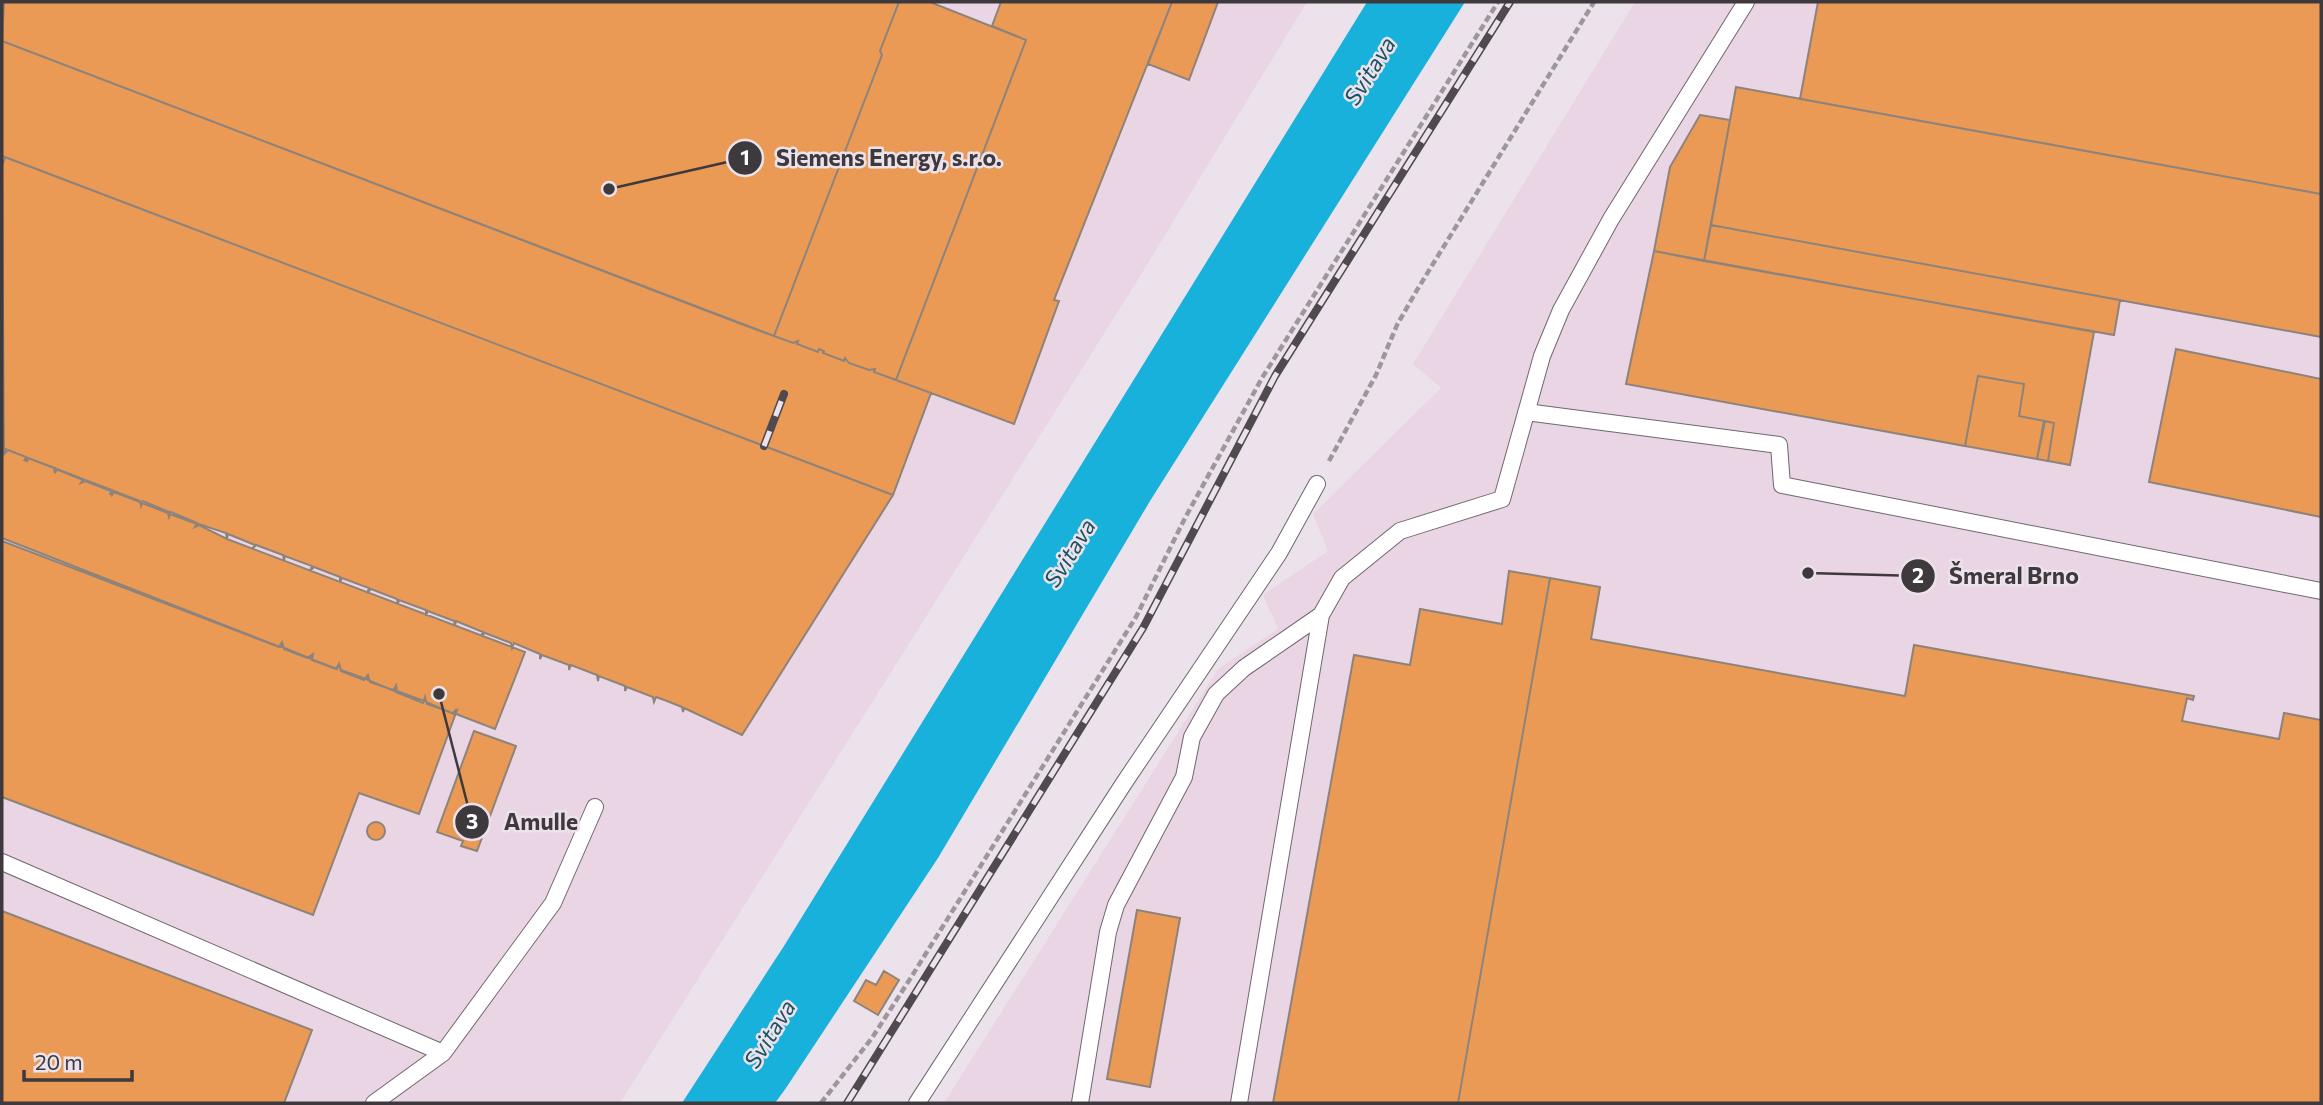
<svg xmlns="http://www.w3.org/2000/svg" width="2323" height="1105" viewBox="0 0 2323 1105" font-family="Commissioner,sans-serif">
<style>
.industrial{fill:#e9d5e4}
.water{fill:#18b1db}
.building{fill:#eb9a56;stroke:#8e837b;stroke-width:2}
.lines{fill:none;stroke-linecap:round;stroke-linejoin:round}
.lane-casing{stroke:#70676f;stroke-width:18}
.path{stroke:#9e969d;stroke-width:4.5;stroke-dasharray:7 3.5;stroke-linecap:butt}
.lane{stroke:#fff;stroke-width:16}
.rail-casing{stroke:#4f4a4e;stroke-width:8}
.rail{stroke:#ece2eb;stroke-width:5;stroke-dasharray:16;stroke-linecap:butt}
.labels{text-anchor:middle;stroke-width:5;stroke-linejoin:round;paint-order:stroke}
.water-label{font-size:23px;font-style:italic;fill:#1a5163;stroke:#ece2eb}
.leader{fill:none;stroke:#3d393c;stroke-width:2.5}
.callout-dot{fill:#3d393c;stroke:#ece2eb;stroke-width:2.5}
.mark-label{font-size:21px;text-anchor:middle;font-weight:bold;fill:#fff}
.callout-label{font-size:23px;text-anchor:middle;font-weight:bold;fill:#3d393c;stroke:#ece2eb;stroke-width:5;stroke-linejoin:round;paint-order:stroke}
</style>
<rect width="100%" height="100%" fill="#ece2eb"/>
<path class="industrial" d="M2,2H1307L1134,286L620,1103H2Z
M1635,2H2321V1103H944L1218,669L1278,629L1263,595L1328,551L1313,514L1441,388L1413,364Z"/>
<path class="water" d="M1367,2H1465L1150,501L938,858L786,1088L775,1103H682L784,946Z"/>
<path class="building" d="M4,2H899L880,51L882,55L774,336L2,41Z
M899,2H930L1026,40L896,380L874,372L875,369L869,370L849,363L845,358L844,361L823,353L824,351L819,349L818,352L797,344L798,341L793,343L774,336L882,55L880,51Z
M1001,2H1172L1054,300L1059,301L1014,424L896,380L1026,40L992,26Z
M1172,2H1218L1189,80L1148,64Z
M1818,2H2321V194L1800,99Z
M2,41L736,322L793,343L798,341L797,344L818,352L819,349L824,351L823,353L844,361L845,358L849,363L869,370L875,369L874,372L931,393L893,495L2,156Z
M1736,87L2321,194V337L1711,225Z
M1700,115L1730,120L1704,261L1654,251L1670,167Z
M5,157L764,446L893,495L742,735L684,708L683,712L682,707L667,701L656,697L654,702L653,697L627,687L625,691V686L599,676L598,681L597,675L571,665L569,670V665L542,655L540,659V654L514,643L512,648L511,643L485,633L481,636L483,632L456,621L455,626L454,621L428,611L426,616V610L399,600L398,604L397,599L371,589L367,593L369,588L342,578L340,582V577L314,567L310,571L312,566L285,556L284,561L283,555L256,545L252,549L255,545L228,534L227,539L226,533L199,524L195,527L197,523L171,512L169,517V512L143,501L141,506L140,501L114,491L112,495L110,494L112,490L85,480L81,483L83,479L57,469L55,473V468L28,458L27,462L26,457L8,450L4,454L2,167Z
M1711,225L2120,300L2114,335L1704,261Z
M1654,251L2094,332L2070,465L2048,461L2054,423L2019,416L2024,384L1978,376L1965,446L1626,384Z
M2176,349L2321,379V517L2149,482Z
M1978,376L2024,384L2019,416L2044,421L2037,459L1965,446Z
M2045,421L2054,423L2048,461L2037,459Z
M2,448L6,449L4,454L8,450L26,457L24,461L28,458L54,468L55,473L56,469L83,480L81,483L85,481L111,491L112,495L114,492L140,502L141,506L142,503L168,513L169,517L170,514L197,524L195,527L199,525L227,539L525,652L495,729L456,714V709L454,714L426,702L425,697L424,701L397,691L396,686L394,691L368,680V675L366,679L341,670L339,664L337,669L311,659L313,654L309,658L282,647V642L280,647L2,538Z
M2,541L279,647L282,642L284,649L307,658L313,654L312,660L336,669L339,664L341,671L364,680L368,675L370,682L393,690L396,686V692L423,703L425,697L427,704L452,713L457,710L419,814L359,793L313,915L2,797Z
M1509,571L1550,578L1458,1103H1273L1354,655L1410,665L1420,609L1502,624Z
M1550,578L1600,587L1591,639L1905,696L1914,645L2194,696L2193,700L2187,698L2182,721L2279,739L2284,713L2321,720V1103H1458Z
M474,731L516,746L477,851L461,846L463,841L437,832Z
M367 831a9 9 0 1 1 18 0a9 9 0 1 1-18 0Z
M1137,910L1180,918L1150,1087L1107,1079Z
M2,911L312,1030L284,1103H2Z
M884,971L899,980L878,1015L854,1001L866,980L876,985Z"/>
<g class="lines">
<defs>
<path id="lane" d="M1526,412L1779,445L1782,485L2321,591
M2,862L443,1053
M374,1103L443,1053L553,903L595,807
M917,1103L1124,783L1279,553L1317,484
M1080,1103L1108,932L1116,905L1184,777L1192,737L1216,694L1244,668L1321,615
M1239,1103L1321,615L1342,578L1400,531L1502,499L1542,356L1561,310L1611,219L1746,2"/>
</defs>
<use href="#lane" class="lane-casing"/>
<path class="path" d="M1329,461L1376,375L1397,325L1417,290L1594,2
M821,1103L872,1038L910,979L1136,617L1185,518L1262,378L1498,2"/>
<use href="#lane" class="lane"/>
<defs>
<path id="rail" d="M764,446L784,394
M847,1103L1143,628L1275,376L1510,2"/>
</defs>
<use href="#rail" class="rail-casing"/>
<use href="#rail" class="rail"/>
</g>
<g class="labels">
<g class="water-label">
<text transform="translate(1370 71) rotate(-58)" y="8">Svitava</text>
<text transform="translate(1070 553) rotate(-58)" y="8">Svitava</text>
<text transform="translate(770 1034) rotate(-58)" y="8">Svitava</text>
</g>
</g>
<path class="leader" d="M609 189L745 158M1808 573L1918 576M439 694L472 822"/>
<g class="callout-dot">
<circle cx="609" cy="189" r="7"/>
<circle cx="1808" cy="573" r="7"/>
<circle cx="439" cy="694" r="7"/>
<circle cx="745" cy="158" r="18"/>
<circle cx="1918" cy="576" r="18"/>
<circle cx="472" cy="822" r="18"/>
</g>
<g class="mark-label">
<text x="745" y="165">1</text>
<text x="1918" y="583">2</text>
<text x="472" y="829">3</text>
</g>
<g class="callout-label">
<text x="889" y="166">Siemens Energy, s.r.o.</text>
<text x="2014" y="584">Šmeral Brno</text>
<text x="541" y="830">Amulle</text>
</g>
<rect width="2323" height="1105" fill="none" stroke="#3d393c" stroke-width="7"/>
<path d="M24 1070v10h108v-10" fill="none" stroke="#3d393c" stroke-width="3.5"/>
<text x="35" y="1070" font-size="21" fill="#3d393c" stroke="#ece2eb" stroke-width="5" paint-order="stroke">20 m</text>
</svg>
